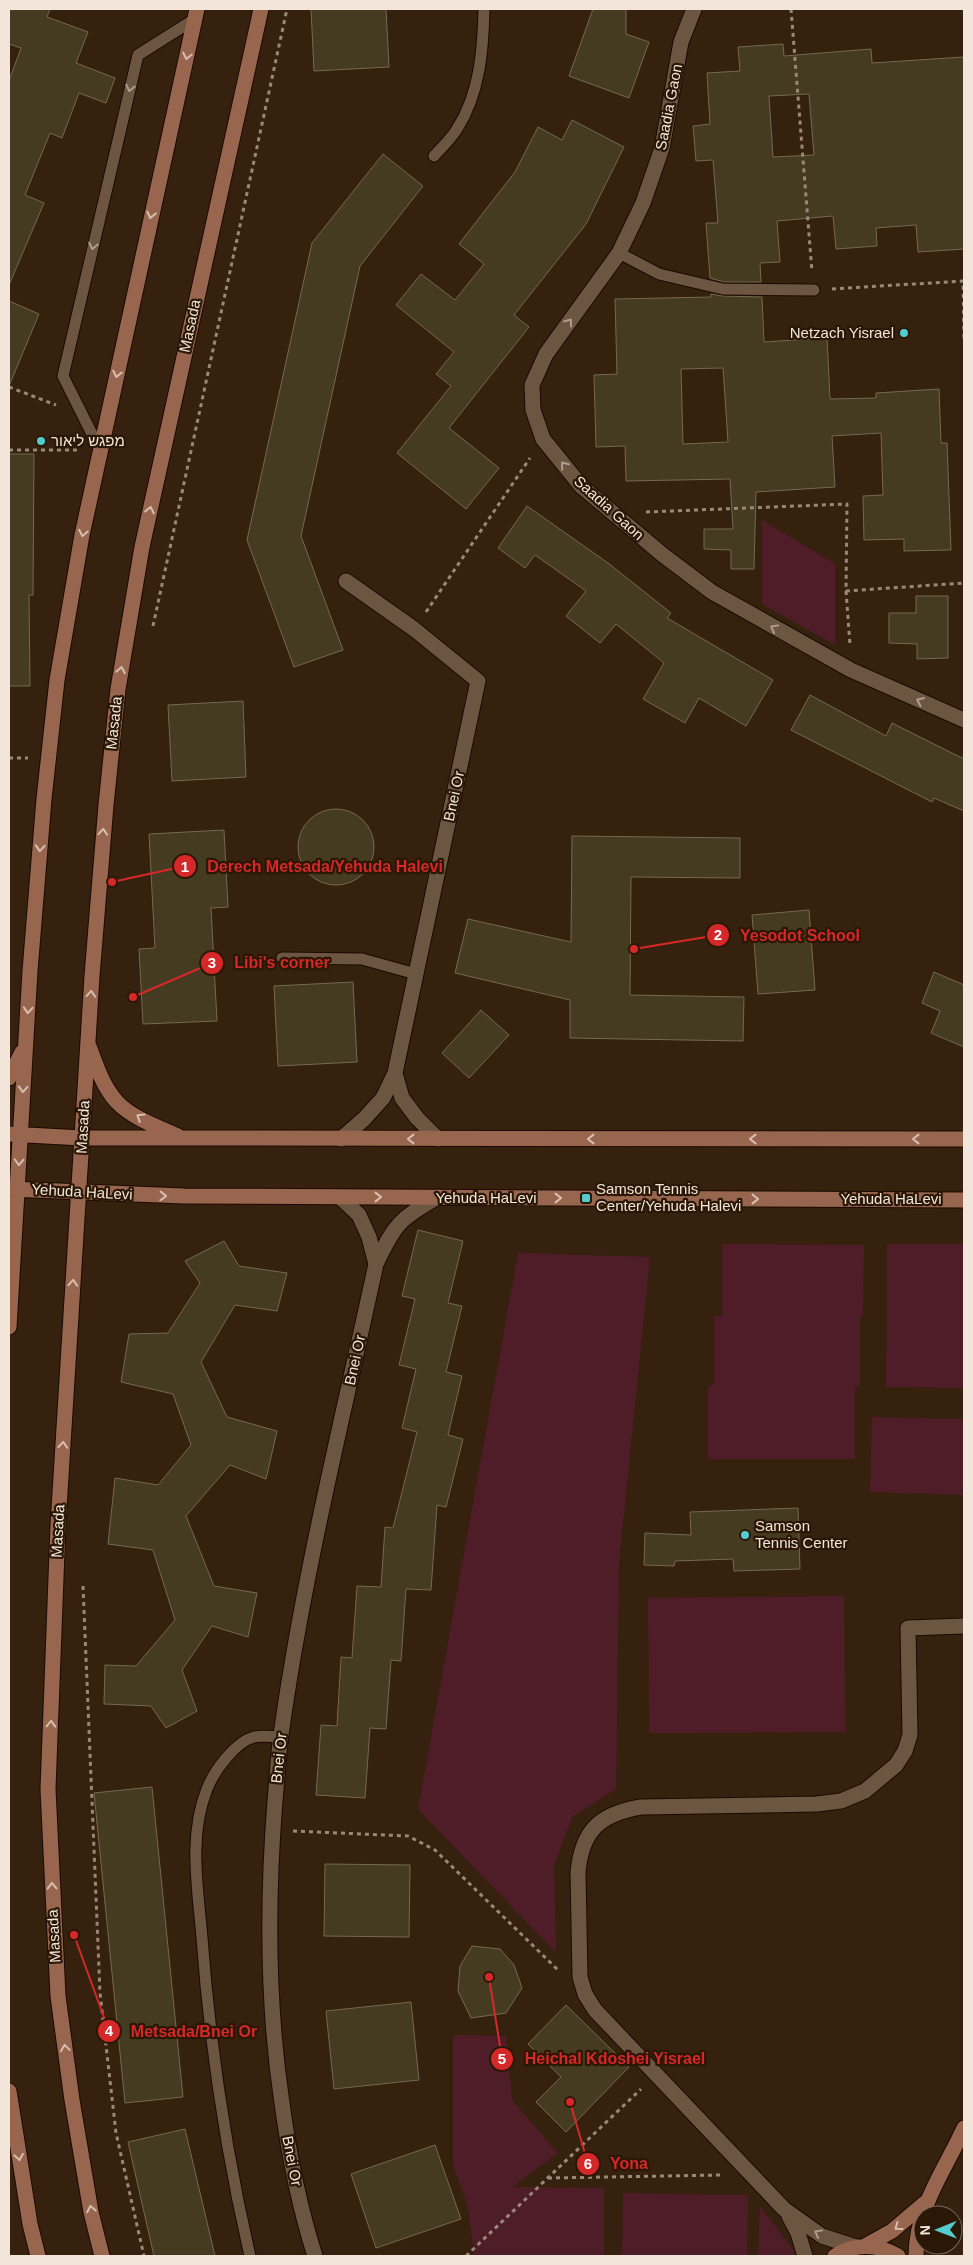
<svg xmlns="http://www.w3.org/2000/svg" width="973" height="2265" viewBox="0 0 973 2265" font-family="Arial,'Noto Sans Hebrew',sans-serif">
<style>
.green{fill:#4f1d28}
.building{fill:#453b20;stroke:#746a4e;fill-rule:evenodd}
.lines{fill:none;stroke-linecap:round;stroke-linejoin:round}
.lane-casing{stroke:#1c0a00;stroke-width:13}
.street-casing{stroke:#1c0a00;stroke-width:17}
.secondary-casing{stroke:#1c0a00;stroke-width:17}
.path{stroke:#9a897a;stroke-width:3;stroke-dasharray:4 4;stroke-linecap:butt}
.lane{stroke:#6c5541;stroke-width:11}
.street{stroke:#6c5541;stroke-width:15}
.secondary{stroke:#98664f;stroke-width:15}
.oneway{stroke:#d8bfb0}
.oneway2{stroke:#b09d8d}
.poi-dot{fill:#52ccd0;stroke:#2a1705;stroke-width:2}
.labels{text-anchor:middle;stroke-width:4.5;stroke-linejoin:round;paint-order:stroke}
.street-label{font-size:15px;fill:#f3e5d9;stroke:#2a1705}
.poi-label{font-size:15px;fill:#f3e5d9;stroke:#2a1705;text-anchor:start}
.leader{fill:none;stroke:#d62828;stroke-width:2}
.callout-dot{fill:#d62828;stroke:#2a1705;stroke-width:2}
.mark-label{font-size:15px;text-anchor:middle;font-weight:bold;fill:#fff}
.callout-label{font-size:16px;text-anchor:middle;font-weight:bold;fill:#d62828;stroke:#2a1705;stroke-width:4.5;stroke-linejoin:round;paint-order:stroke}
</style>
<rect width="100%" height="100%" fill="#35210e"/>
<path class="green" d="M762,520L835,564V645L762,604Z
M722,1244L864,1245L863,1317H860V1386H855V1459H708V1386L714,1385V1316H722Z
M887,1244H964V1388L886,1387Z
M518,1253L650,1257L619,1563L616,1789L573,1816L554,1866L556,1953L418,1809Z
M872,1417L964,1419V1495L870,1492Z
M844,1596L845,1732L649,1733L648,1598Z
M453,2035L506,2036L512,2100L558,2153L512,2187L604,2188V2256H474L468,2207L453,2165Z
M623,2193L748,2195L747,2256H622Z
M760,2206L794,2251L795,2256H758Z"/>
<path class="building" d="M9,9H50L47,17L88,32L76,63L115,78L106,103L79,93L62,138L50,133L25,195L44,203L9,285V81L21,48L9,44Z
M311,9H386L389,67L314,71Z
M593,9H626V34L649,42L629,98L569,76Z
M783,44L784,56L871,49L872,63L964,57V249L918,252L916,225L876,228L877,246L836,249L833,216L777,221L780,262L760,263L761,282H724L710,278L706,223H718L713,160L696,161L693,126L710,124L707,73L740,71L738,47ZM809,94L814,155L773,157L769,96Z
M572,120L624,147L586,224L514,315L529,327L449,428L499,468L466,509L397,453L451,386L436,374L454,352L396,305L421,274L455,300L484,264L459,244L515,172L538,127L562,140Z
M383,154L423,186L360,266L301,536L343,650L294,667L247,540L312,243Z
M711,294L723,296L762,297L764,342L827,338L830,399L876,398V393L939,389L941,443H947L951,550L904,551V539L864,540L863,496L883,495L881,433L832,436L835,487L756,492L754,569H731V550L704,549V529H733L730,479L626,481L625,446L596,447L594,375L617,374L615,299L711,297ZM723,368L728,442L683,444L681,369Z
M9,301L39,314L9,386Z
M9,454H34L33,595H29L30,686H9Z
M527,506L608,563L671,613L667,618L773,680L746,726L699,698L685,723L643,699L664,663L616,624L600,643L566,616L586,591L535,555L525,568L498,548Z
M916,596H948V658L917,659V644L889,643V613H916Z
M810,695L886,736L892,723L964,759V811L934,798L932,802L791,730Z
M243,701L246,777L172,781L168,705Z
M298 847a38 38 0 1 1 76 0a38 38 0 1 1-76 0Z
M224,830L228,907L211,908L217,1021L143,1024L139,949L155,948L149,834Z
M572,836L740,838V878L631,877L630,995L744,997L743,1041L570,1038V1000L455,973L468,919L571,942Z
M809,910L815,990L758,994L752,915Z
M934,972L964,985V1047L931,1033L940,1011L922,1003Z
M353,982L357,1062L278,1066L274,986Z
M481,1010L509,1035L469,1078L442,1053Z
M418,1230L463,1241L448,1303L462,1306L446,1372L462,1376L448,1435L463,1439L446,1507L437,1505L431,1590L406,1589L401,1661L391,1660L386,1729L370,1728L365,1798L316,1795L321,1725L337,1726L341,1657L352,1658L357,1586L381,1587L385,1527L393,1528L417,1432L402,1428L416,1369L399,1365L415,1299L402,1296Z
M224,1241L239,1266L287,1273L277,1311L235,1305L201,1362L227,1417L277,1431L266,1479L230,1465L186,1516L214,1586L257,1593L248,1637L212,1626L182,1670L197,1711L166,1728L151,1706L104,1704L105,1665L136,1666L175,1620L153,1550L108,1544L115,1478L158,1485L191,1445L173,1394L121,1382L129,1334L168,1333L200,1283L185,1261Z
M798,1508L800,1569L734,1571L733,1559L675,1561L674,1566L644,1565L645,1533L691,1535L690,1512Z
M152,1787L183,2097L125,2103L94,1793Z
M325,1864L410,1865L409,1937L324,1936Z
M472,1946L500,1949L514,1965L522,1988L506,2013L471,2018L458,1991L460,1966Z
M411,2002L419,2080L334,2089L326,2011Z
M566,2005L629,2067L566,2132L536,2102L561,2077L528,2044Z
M185,2129L215,2256H154L128,2142Z
M435,2145L461,2219L376,2248L351,2174Z"/>
<g class="lines">
<defs>
<path id="lane" d="M434,156C442,147 451,139 457,129C480,93 483,50 484,9
M619,253L659,274L723,289L814,290
M100,450L63,376L138,55L195,19
M282,958L362,959L416,974
M250,2256C226,2152 210,2046 202,1938C198,1889 188,1836 207,1789C214,1771 235,1742 254,1737C262,1735 272,1737 280,1737"/>
<path id="street" d="M694,9L681,42L662,148L643,203L619,253L546,354L532,385L533,410L543,439L581,486L663,555L712,592L851,670L964,720
M395,1073L402,1098L417,1118L438,1139
M341,1139L364,1119L383,1098L395,1073L478,681L414,629L346,581
M340,1197L359,1215L369,1237L376,1264
M789,2216L798,2233L805,2256
M856,2247L822,2236L784,2209L595,2010L585,1994L580,1977L578,1872C582,1831 599,1814 641,1807L817,1804L841,1801L865,1791L896,1765L905,1751L910,1735L908,1628L964,1626
M315,2256C299,2206 289,2155 282,2103C267,2003 267,1902 275,1801C277,1779 278,1757 281,1735C303,1577 342,1421 376,1264C395,1224 399,1219 438,1197"/>
<path id="secondary" d="M89,1046C96,1065 103,1087 117,1102C132,1118 158,1127 178,1136
M9,1078L22,1052
M9,1134L82,1138H183L964,1139
M9,1189L184,1196L964,1200
M9,1327L30,971L44,799L57,680L82,535L197,9
M9,2091L30,2224L38,2256
M865,2246L892,2231L925,2203
M102,2256L91,2212L72,2100L58,1996L48,1789L58,1525L92,976L106,805L118,689L142,547L261,9
M835,2256C855,2243 878,2244 898,2256
M916,2256C916,2208 945,2170 964,2128"/>
</defs>
<use href="#lane" class="lane-casing"/>
<use href="#street" class="street-casing"/>
<use href="#secondary" class="secondary-casing"/>
<path class="path" d="M791,9L812,272
M832,289L963,281L964,341
M9,387L56,405
M9,450H80
M646,512L847,504L846,591L964,583
M846,591L850,645
M426,612L530,458
M153,626L287,9
M9,758H28
M83,1586L100,1993L116,2133L144,2256
M293,1831L408,1836L435,1850L559,1971
M548,2178L721,2175
M466,2256L641,2089"/>
<use href="#lane" class="lane"/>
<use href="#street" class="street"/>
<use href="#secondary" class="secondary"/>
</g>
<defs><path id="oneway-chevron" d="M-2-3.5L2.5 0L-2 3.5" fill="none" stroke-width="1.6" stroke-linecap="round" stroke-linejoin="round" transform="scale(1.25)"/></defs>
<g class="oneway">
<use href="#oneway-chevron" transform="translate(187 56) rotate(103)"/>
<use href="#oneway-chevron" transform="translate(151 215) rotate(103)"/>
<use href="#oneway-chevron" transform="translate(117 374) rotate(102)"/>
<use href="#oneway-chevron" transform="translate(150 510) rotate(-78)"/>
<use href="#oneway-chevron" transform="translate(83 533) rotate(101)"/>
<use href="#oneway-chevron" transform="translate(121 670) rotate(-80)"/>
<use href="#oneway-chevron" transform="translate(103 832) rotate(-86)"/>
<use href="#oneway-chevron" transform="translate(40 848) rotate(94)"/>
<use href="#oneway-chevron" transform="translate(91 994) rotate(-86)"/>
<use href="#oneway-chevron" transform="translate(28 1010) rotate(94)"/>
<use href="#oneway-chevron" transform="translate(23 1089) rotate(94)"/>
<use href="#oneway-chevron" transform="translate(140 1117) rotate(-148)"/>
<use href="#oneway-chevron" transform="translate(411 1139) rotate(-180)"/>
<use href="#oneway-chevron" transform="translate(591 1139) rotate(180)"/>
<use href="#oneway-chevron" transform="translate(753 1139) rotate(180)"/>
<use href="#oneway-chevron" transform="translate(916 1139) rotate(180)"/>
<use href="#oneway-chevron" transform="translate(19 1162) rotate(93)"/>
<use href="#oneway-chevron" transform="translate(163 1196) rotate(2)"/>
<use href="#oneway-chevron" transform="translate(378 1197)"/>
<use href="#oneway-chevron" transform="translate(558 1198)"/>
<use href="#oneway-chevron" transform="translate(755 1199)"/>
<use href="#oneway-chevron" transform="translate(73 1283) rotate(-86)"/>
<use href="#oneway-chevron" transform="translate(63 1445) rotate(-86)"/>
<use href="#oneway-chevron" transform="translate(51 1724) rotate(-88)"/>
<use href="#oneway-chevron" transform="translate(52 1886) rotate(-92)"/>
<use href="#oneway-chevron" transform="translate(65 2048) rotate(-98)"/>
<use href="#oneway-chevron" transform="translate(19 2157) rotate(81)"/>
<use href="#oneway-chevron" transform="translate(91 2209) rotate(-101)"/>
<use href="#oneway-chevron" transform="translate(898 2227) rotate(144)"/>
</g>
<g class="oneway2">
<use href="#oneway-chevron" transform="translate(130 88) rotate(103)"/>
<use href="#oneway-chevron" transform="translate(93 246) rotate(103)"/>
<use href="#oneway-chevron" transform="translate(569 322) rotate(-54)"/>
<use href="#oneway-chevron" transform="translate(564 465) rotate(-129)"/>
<use href="#oneway-chevron" transform="translate(774 628) rotate(-151)"/>
<use href="#oneway-chevron" transform="translate(920 701) rotate(-156)"/>
<use href="#oneway-chevron" transform="translate(818 2233) rotate(-151)"/>
</g>
<g class="poi-dot">
<circle cx="904" cy="333" r="5"/>
<circle cx="41" cy="441" r="5"/>
<rect x="581" y="1193" width="10" height="10" rx="2.5"/>
<circle cx="745" cy="1535" r="5"/>
</g>
<g class="labels">
<g class="street-label">
<text transform="translate(669 107) rotate(-79)" y="5">Saadia Gaon</text>
<text transform="translate(190 326) rotate(-78)" y="5">Masada</text>
<text transform="translate(609 508) rotate(42)" y="5">Saadia Gaon</text>
<text transform="translate(114 723) rotate(-84)" y="5">Masada</text>
<text transform="translate(454 796) rotate(-78)" y="5">Bnei Or</text>
<text transform="translate(83 1127) rotate(-87)" y="5">Masada</text>
<text transform="translate(82 1192) rotate(3)" y="5">Yehuda HaLevi</text>
<text x="486" y="1203">Yehuda HaLevi</text>
<text x="891" y="1204">Yehuda HaLevi</text>
<text transform="translate(355 1360) rotate(-78)" y="5">Bnei Or</text>
<text transform="translate(58 1531) rotate(-87)" y="5">Masada</text>
<text transform="translate(279 1758) rotate(-84)" y="5">Bnei Or</text>
<text transform="translate(54 1936) rotate(-93)" y="5">Masada</text>
<text transform="translate(292 2161) rotate(79)" y="5">Bnei Or</text>
</g>
<g class="poi-label">
<text x="894" y="338" text-anchor="end">Netzach Yisrael</text>
<text x="51" y="446">מפגש ליאור</text>
<text x="596" y="1194">Samson Tennis<tspan x="596" dy="17">Center/Yehuda Halevi</tspan></text>
<text x="755" y="1531">Samson<tspan x="755" dy="17">Tennis Center</tspan></text>
</g>
</g>
<path class="leader" d="M112 882L185 866M634 949L718 935M133 997L212 963M74 1935L109 2031M489 1977L502 2059M570 2102L588 2164"/>
<g class="callout-dot">
<circle cx="112" cy="882" r="5"/>
<circle cx="634" cy="949" r="5"/>
<circle cx="133" cy="997" r="5"/>
<circle cx="74" cy="1935" r="5"/>
<circle cx="489" cy="1977" r="5"/>
<circle cx="570" cy="2102" r="5"/>
<circle cx="185" cy="866" r="12"/>
<circle cx="718" cy="935" r="12"/>
<circle cx="212" cy="963" r="12"/>
<circle cx="109" cy="2031" r="12"/>
<circle cx="502" cy="2059" r="12"/>
<circle cx="588" cy="2164" r="12"/>
</g>
<g class="mark-label">
<text x="185" y="872">1</text>
<text x="718" y="940">2</text>
<text x="212" y="968">3</text>
<text x="109" y="2036">4</text>
<text x="502" y="2064">5</text>
<text x="588" y="2169">6</text>
</g>
<g class="callout-label">
<text x="325" y="872">Derech Metsada/Yehuda Halevi</text>
<text x="800" y="941">Yesodot School</text>
<text x="282" y="968">Libi's corner</text>
<text x="194" y="2037">Metsada/Bnei Or</text>
<text x="615" y="2064">Heichal Kdoshei Yisrael</text>
<text x="629" y="2169">Yona</text>
</g>
<rect width="973" height="2265" fill="none" stroke="#f3e5d9" stroke-width="20"/>
<g transform="translate(938 2230) rotate(269)"><circle r="24" fill="#2a1705" stroke="#7a695a"/>
<path d="M0-4L9 19L0 12L-9 19Z" fill="#52ccd0"/>
<text y="-8" font-size="14" font-weight="bold" text-anchor="middle" fill="#f3e5d9">N</text>
</g>
</svg>
